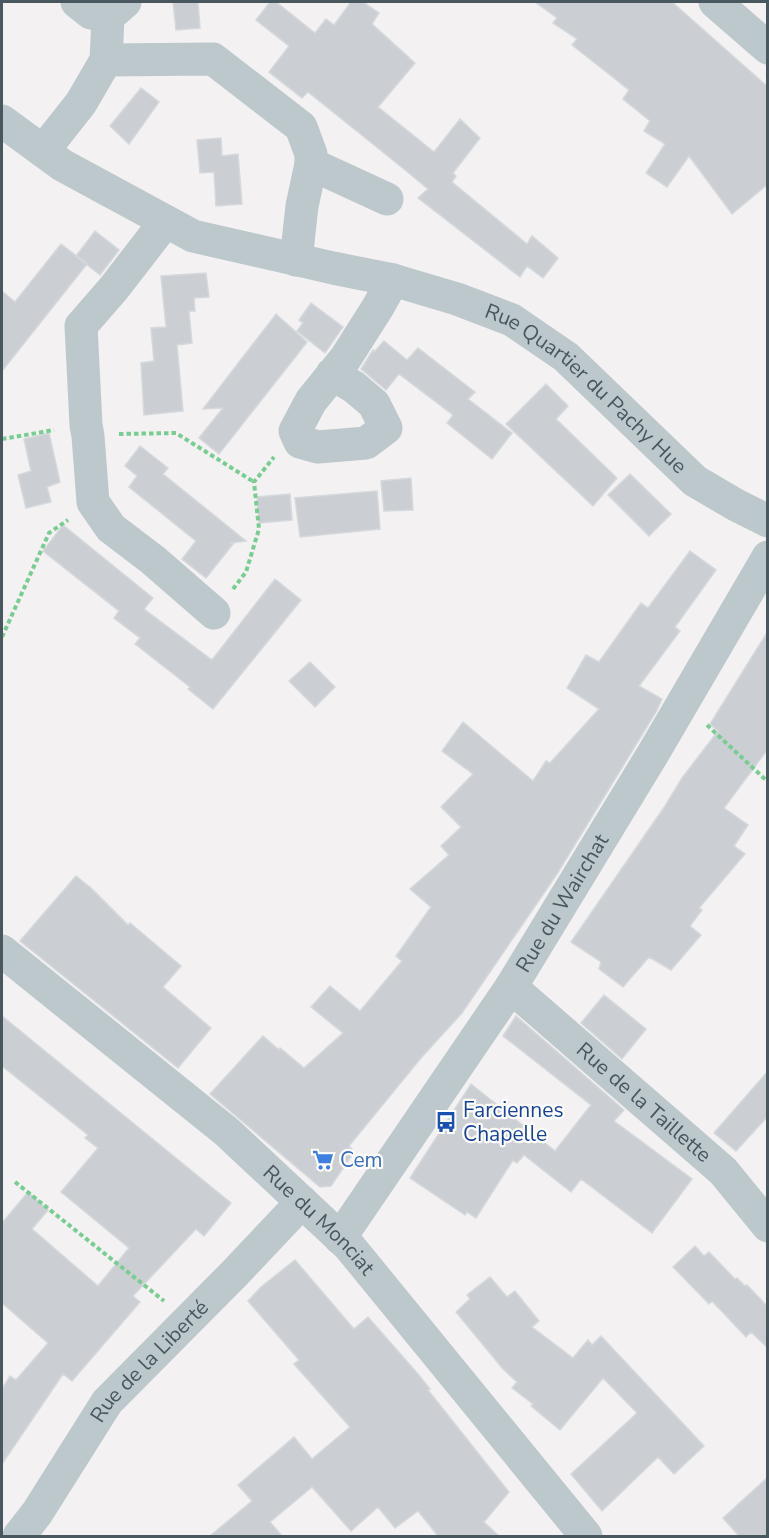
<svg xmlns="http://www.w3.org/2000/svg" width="769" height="1538" viewBox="0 0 769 1538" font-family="'Nunito Sans',sans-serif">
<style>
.building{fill:#cbcfd3;stroke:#d5d8dc;stroke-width:1.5}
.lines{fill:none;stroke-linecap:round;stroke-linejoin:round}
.path{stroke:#79cd92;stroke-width:4;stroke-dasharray:4.5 3;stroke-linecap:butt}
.minor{stroke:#bdc8cd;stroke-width:33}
.labels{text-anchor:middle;stroke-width:4.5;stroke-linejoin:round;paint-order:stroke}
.street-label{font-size:21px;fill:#49585e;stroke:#fff}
.transit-label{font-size:21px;fill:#164399;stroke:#fff;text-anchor:start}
.shop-label{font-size:21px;fill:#366cbe;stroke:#fff;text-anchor:start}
</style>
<rect width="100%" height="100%" fill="#f3f1f1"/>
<path class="building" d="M173,2H198L200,28L176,30Z
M270,2H276L315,33L326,19L334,25L351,2H363L379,13L372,24L415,63L378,107L434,152L460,119L480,138L453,173L456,176L452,182L527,244L532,236L558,258L543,278L527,266L520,277L418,198L428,189L399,165L308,92L302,98L269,72L289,46L256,20Z
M535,2H672L768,87V184L732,214L689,156L667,187L646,173L665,144L644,131L650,121L623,99L629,90L572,45L577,39L553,23L557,18Z
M141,88L159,102L129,144L110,126Z
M221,138L222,156L238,154L242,204L216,206L214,172L200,173L197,140Z
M95,231L119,250L100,275L76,256Z
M61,244L87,264L2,371V291L15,302Z
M206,273L209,297L194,298L195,311H189L192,343L177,345L183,411L144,415L141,363L154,361L151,328L166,327L161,276Z
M311,303L343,327L325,353L297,331L303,323L299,320Z
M276,314L307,342L219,454L199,438L223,408L203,409Z
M384,341L407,360L418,348L475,392L468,399L512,433L492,459L447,423L453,415L399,374L386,390L361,369L373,350L375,351Z
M546,384L568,406L556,419L617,478L593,506L506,424Z
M49,433L60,482L47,487L51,502L26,508L18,475L31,471L24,439Z
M140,446L168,468L163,474L246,541L231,543L233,544L206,578L182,559L196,541L129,487L137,476L125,466Z
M630,474L671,514L649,536L608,495Z
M411,478L413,510L384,511L381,481Z
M377,491L380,529L300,537L295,498Z
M290,494L292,520L259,523L257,497Z
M63,525L153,598L144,609L212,660L275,579L301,600L213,709L188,689L190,687L135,644L140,638L114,618L119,611L43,551Z
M690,551L716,570L675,627L680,631L639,686L662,699L656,712L557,874L462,1013L421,1058L349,1146L354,1152L331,1186L320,1187L210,1094L263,1036L279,1050L280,1048L304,1068L343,1033L311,1007L330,986L360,1011L402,961L396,956L431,907L410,889L449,855L441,846L461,827L441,807L473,774L442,751L463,722L533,781L546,761L550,763L599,709L567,688L586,655L599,662L641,603L648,608Z
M768,631V749L724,808L748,825L734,846L745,854L699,908L702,910L690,926L701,935L671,970L649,957L623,987L599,969L601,962L571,942L665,806L682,778L718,731L710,724Z
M310,662L335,687L315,707L289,681Z
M76,876L91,888L128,925L130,923L181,966L163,987L211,1028L178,1068L20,941Z
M604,995L646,1029L622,1059L581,1023Z
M2,1016L231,1203L204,1236L196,1229L133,1296L140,1302L72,1381L63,1374L2,1464V1389L10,1376L16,1380L48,1343L2,1303V1223L28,1192L48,1210L32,1229L98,1286L129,1248L61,1192L98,1148L85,1138L88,1135L2,1066Z
M516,1016L624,1110L614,1121L692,1179L652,1233L581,1179L571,1192L524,1155L517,1163L513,1160L476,1218L467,1212L465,1215L410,1178L471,1084L555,1151L591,1105L503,1036Z
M768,1071V1116L736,1151L714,1133Z
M695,1246L704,1256L709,1252L735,1279L737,1278L745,1286L747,1285L768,1307V1348L751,1332L746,1337L712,1301L709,1304L673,1267Z
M295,1260L354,1329L368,1317L418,1374L430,1389L428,1390L509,1492L484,1522L499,1536H438L418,1511L395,1528L378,1507L351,1531L312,1487L270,1522L282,1536H210L252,1501L238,1485L294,1437L312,1459L350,1427L294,1364L299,1360L248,1301L261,1287Z
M490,1277L507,1297L515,1291L539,1321L532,1327L573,1358L588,1340L592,1345L601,1336L704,1446L674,1474L658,1457L602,1511L571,1474L637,1413L603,1378L560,1430L531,1406L533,1404L512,1388L517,1382L503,1369L456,1312L470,1299L467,1295Z
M768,1477V1536H739L723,1518Z"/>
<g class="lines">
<path class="path" d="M119,434L176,433L254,482
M2,439L54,430
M233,589L246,572L259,529L254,482L274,457
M2,637L49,533L68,520
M707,725L768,782
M15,1182L164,1301"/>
<g class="minor">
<path d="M77,2L91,13L108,17"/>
<path d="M715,2L768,48"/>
<path d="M106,60L213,59L301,127L311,154V164"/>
<path id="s1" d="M2,121L62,165L193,236L333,268L393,280L457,299L512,320L566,357L695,481L736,505L768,521"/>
<path d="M43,151L81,103L106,60L108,17L125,2"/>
<path d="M165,222L114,288L81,326L86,425L88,436L93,502L111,528L153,560L214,613"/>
<path d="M296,260L302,206L311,164L387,199"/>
<path d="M332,374L354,387L374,404L386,428L366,443L318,447L300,442L295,431L311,401L345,359L378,307L393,280"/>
<path id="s2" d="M2,951L227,1132L349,1246L586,1536"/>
<path id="s3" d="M511,987L723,1171L768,1226"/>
<path id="s4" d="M340,1238L511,987L654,752L768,557"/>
<path id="s5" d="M19,1536L37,1513L107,1402L233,1275L302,1202"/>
</g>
</g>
<defs>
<symbol id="bus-bare" viewBox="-9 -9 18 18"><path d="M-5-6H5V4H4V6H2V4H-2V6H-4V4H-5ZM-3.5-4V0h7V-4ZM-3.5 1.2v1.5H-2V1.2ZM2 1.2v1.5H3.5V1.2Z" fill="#1a4fb4" stroke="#fff" stroke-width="2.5" paint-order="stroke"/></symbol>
<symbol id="supermarket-bare" viewBox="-9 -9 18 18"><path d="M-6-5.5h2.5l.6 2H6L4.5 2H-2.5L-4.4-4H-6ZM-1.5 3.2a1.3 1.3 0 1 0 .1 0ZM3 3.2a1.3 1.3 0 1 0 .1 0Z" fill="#3f7fe0" stroke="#fff" stroke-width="2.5" paint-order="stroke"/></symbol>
</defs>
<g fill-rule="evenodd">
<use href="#bus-bare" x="431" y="1107" width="30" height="30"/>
<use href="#supermarket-bare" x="308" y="1145" width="30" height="30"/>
</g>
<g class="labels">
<g class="street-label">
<text dy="7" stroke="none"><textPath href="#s1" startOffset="654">Rue Quartier du Pachy Hue</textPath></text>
<text dy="7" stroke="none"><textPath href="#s4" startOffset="402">Rue du Wairchat</textPath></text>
<text dy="7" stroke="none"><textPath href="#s3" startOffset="176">Rue de la Taillette</textPath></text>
<text dy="7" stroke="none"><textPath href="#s2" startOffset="416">Rue du Monciat</textPath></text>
<text dy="7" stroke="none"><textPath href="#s5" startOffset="219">Rue de la Liberté</textPath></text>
</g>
<g class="transit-label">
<text x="463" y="1117">Farciennes<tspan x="463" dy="24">Chapelle</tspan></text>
</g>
<g class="shop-label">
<text x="340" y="1167">Cem</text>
</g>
</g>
<rect width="769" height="1538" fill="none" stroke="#49585e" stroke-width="6"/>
</svg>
